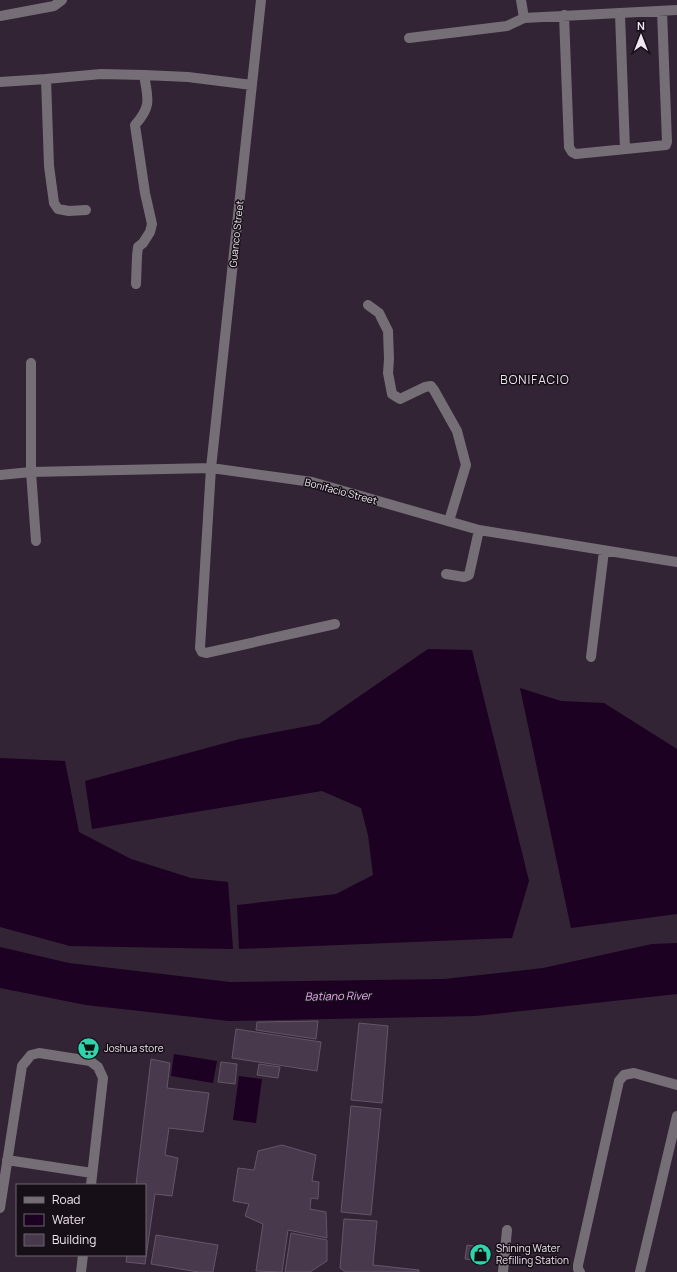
<svg xmlns="http://www.w3.org/2000/svg" width="677" height="1272" viewBox="0 0 677 1272" font-family="Manrope,sans-serif">
<style>
.water{fill:#1c0122}
.building{fill:#49394c;stroke:#655568}
.lines{fill:none;stroke-linecap:round;stroke-linejoin:round}
.minor{stroke:#766e77;stroke-width:10}
.labels{text-anchor:middle;stroke-width:3;stroke-linejoin:round;paint-order:stroke}
.street-label{font-size:10px;fill:#f0e6f1;stroke:#160f17}
.poi-label{font-size:10px;fill:#f0e6f1;stroke:#160f17;text-anchor:start}
.water-label{font-size:11px;font-style:italic;fill:#edadfa;stroke:#160f17}
.quarter-label{font-size:12px;letter-spacing:1px;fill:#f0e6f1;stroke:#160f17}
</style>
<rect width="100%" height="100%" fill="#322335"/>
<path class="water" d="M428,649L472,650L529,881L512,938L239,949L237,905L336,894L373,875L368,835L361,808L322,791L92,829L85,781L240,739L319,724Z
M520,688L561,701L604,703L677,749V914L571,928Z
M0,758L65,761L79,832L131,859L191,878L228,882L233,949L70,946L0,927Z
M677,943V994L476,1016L229,1021L86,1005L0,988V947L69,963L230,982L444,979L543,968L652,944Z
M174,1054L217,1061L213,1083L171,1076Z
M239,1076L262,1079L256,1123L233,1120Z"/>
<path class="building" d="M318,1021L316,1039L256,1030L257,1022Z
M359,1023L388,1026L382,1103L351,1100Z
M236,1029L321,1042L317,1071L232,1058Z
M151,1059L170,1063L167,1088L209,1093L203,1132L169,1128L165,1155L178,1158L172,1196L155,1194L145,1264L126,1262L127,1255H145V1185H136Z
M221,1062L237,1064L235,1084L218,1082Z
M259,1064L280,1067L278,1078L257,1075Z
M351,1106L381,1109L371,1215L341,1212Z
M282,1145L316,1155L312,1181L319,1182L318,1199L311,1198L310,1209L326,1212L327,1238L288,1230L282,1272L256,1271L263,1224L245,1216L249,1204L233,1201L238,1168L254,1170L258,1151Z
M344,1219L377,1221L373,1265L419,1270V1272H345L340,1268Z
M291,1233L327,1240V1261L310,1272H285Z
M156,1235L218,1245L213,1272H198L151,1264Z
M467,1245L487,1248L485,1262L465,1259Z"/>
<g class="lines">
<path class="minor" d="M261,0L211,468L200,648L202,652L206,653L335,624
M521,0L524,18
M620,14L625,149
M564,15L569,147L572,152L576,154L666,145L667,142L662,11
M0,16L54,6L62,0
M409,38L507,26L524,18L677,10
M0,82L46,79
M86,210L69,211L58,209L54,203L49,166L46,79L101,74L144,75L188,77L252,85
M136,284L137,256L138,247L143,243L150,232L152,224L145,193L135,125C152,106 148,99 144,75
M368,305L379,313L388,331L389,359L388,373L392,394L400,399L425,387L431,386L434,390L457,431L466,465L449,521
M31,363V472L36,541
M0,475L31,472L211,468L312,482L479,530L677,562
M446,574L464,577L469,575L479,530
M591,657L604,551
M7,1160L92,1173
M0,1208L22,1066L31,1055L39,1053L90,1061L98,1067L103,1078L91,1185
M81,1272L83,1255
M503,1272L507,1230
M580,1272L578,1269V1265L619,1081L624,1075L634,1073L677,1085
M640,1272L677,1116"/>
</g>
<defs>
<symbol id="supermarket-disc" viewBox="-11 -11 22 22"><circle r="9.5" fill="#2ed4ab" stroke="#160f17"/><path d="M-6-5.5h2.5l.6 2H6L4.5 2H-2.5L-4.4-4H-6ZM-1.5 3.2a1.3 1.3 0 1 0 .1 0ZM3 3.2a1.3 1.3 0 1 0 .1 0Z" fill="#111"/></symbol>
<symbol id="shop-disc" viewBox="-11 -11 22 22"><circle r="9.5" fill="#2ed4ab" stroke="#160f17"/><path d="M-5-2.5h2.3a2.7 3.5 0 0 1 5.4 0H5L5.5 6h-11ZM-1.5-2.5h3a1.5 2.3 0 0 0-3 0Z" fill="#111"/></symbol>
</defs>
<g fill-rule="evenodd">
<use href="#supermarket-disc" x="76" y="1036" width="25" height="25"/>
<use href="#shop-disc" x="468" y="1242" width="25" height="25"/>
</g>
<g class="labels">
<g class="street-label">
<text transform="translate(236 234) rotate(-84)" y="4">Guanco Street</text>
<text transform="translate(341 491) rotate(15)" y="4">Bonifacio Street</text>
</g>
<g class="poi-label">
<text x="104" y="1052">Joshua store</text>
<text x="496" y="1252">Shining Water<tspan x="496" dy="12">Refilling Station</tspan></text>
</g>
<g class="water-label">
<text transform="translate(338 996) rotate(-1)" y="4">Batiano River</text>
</g>
<g class="quarter-label">
<text x="535" y="384">BONIFACIO</text>
</g>
</g>
<rect x="16" y="1184" width="130" height="72" fill="#160f17" stroke="#6d656e"/>
<rect x="24" y="1197" width="20" height="6" fill="#766e77" stroke="#6d656e"/>
<text x="52" y="1204" font-size="12" fill="#f0e6f1">Road</text>
<rect x="24" y="1214" width="20" height="12" fill="#1c0122" stroke="#6d656e"/>
<text x="52" y="1224" font-size="12" fill="#f0e6f1">Water</text>
<rect x="24" y="1234" width="20" height="12" fill="#49394c" stroke="#6d656e"/>
<text x="52" y="1244" font-size="12" fill="#f0e6f1">Building</text>
<g transform="translate(641 36)" stroke="#160f17" stroke-width="3" paint-order="stroke">
<path d="M0-3L7 15L0 10L-7 15Z" fill="#f0e6f1"/>
<text y="-6" font-size="11" font-weight="bold" text-anchor="middle" fill="#f0e6f1">N</text>
</g>
</svg>
